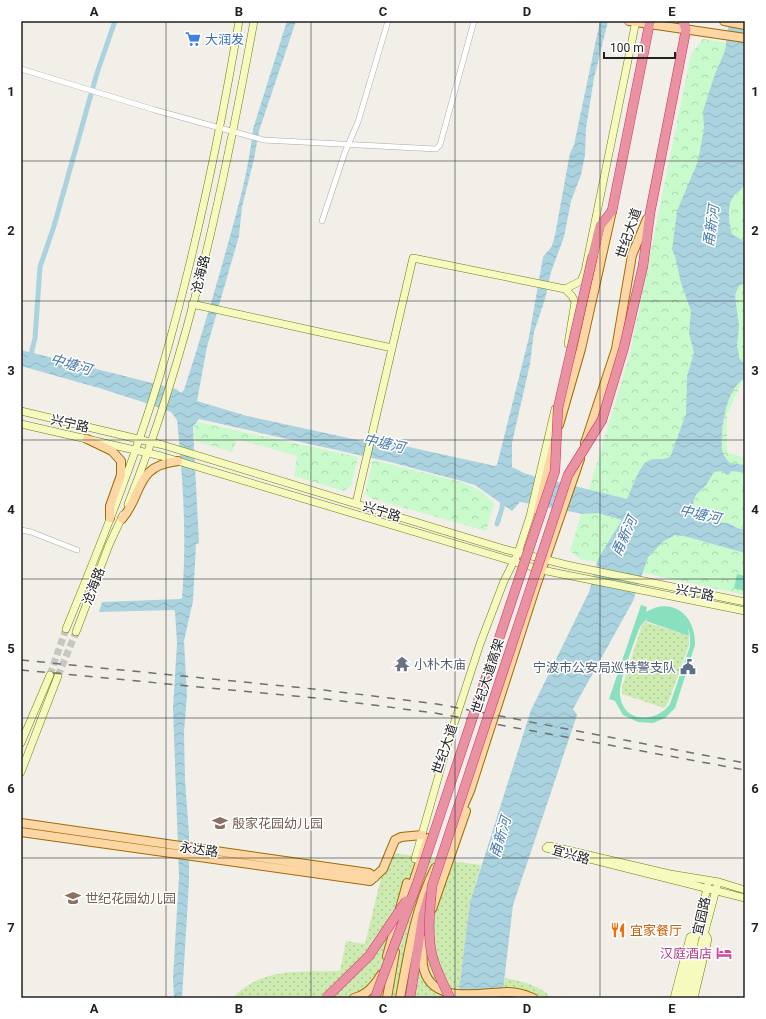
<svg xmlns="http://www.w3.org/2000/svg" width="766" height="1019" viewBox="0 0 766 1019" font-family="Roboto,'Noto Sans SC',sans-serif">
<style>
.grass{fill:url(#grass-dots)}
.park{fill:url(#park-crowns)}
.pitch{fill:#88e0be;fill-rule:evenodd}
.water{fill:url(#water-waves)}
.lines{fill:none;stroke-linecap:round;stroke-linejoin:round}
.canal{stroke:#aad3df;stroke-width:5}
.secondary-tunnel{stroke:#c8c6c1;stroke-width:7;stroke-dasharray:7 3.5;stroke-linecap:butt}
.street-casing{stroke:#a9a9a9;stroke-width:6}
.secondary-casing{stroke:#707d05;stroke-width:8}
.primary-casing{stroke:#a06b00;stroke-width:10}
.highway-casing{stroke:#dc2a67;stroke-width:10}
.street{stroke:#fff;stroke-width:5}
.secondary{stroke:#f7fabf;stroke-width:7}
.primary{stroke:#fcd6a4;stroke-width:8}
.highway{stroke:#e892a2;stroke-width:9}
.rail{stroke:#707070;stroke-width:1.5;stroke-dasharray:8 8;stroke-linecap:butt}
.highway-bridge-casing{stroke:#dc2a67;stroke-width:10;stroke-linecap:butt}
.highway-bridge{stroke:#e892a2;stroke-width:9}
.grid{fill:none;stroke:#222;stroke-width:1;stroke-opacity:0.55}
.labels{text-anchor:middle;stroke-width:3;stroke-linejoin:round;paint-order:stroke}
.shop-label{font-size:13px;fill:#366cbe;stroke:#fff;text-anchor:start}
.street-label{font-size:13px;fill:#222;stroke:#fff}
.worship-label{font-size:13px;fill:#5b616d;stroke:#fff;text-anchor:start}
.service-label{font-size:13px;fill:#4e5e75;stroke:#fff;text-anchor:end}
.education-label{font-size:13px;fill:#785e54;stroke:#fff;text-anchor:start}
.food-label{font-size:13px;fill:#c56008;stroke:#fff;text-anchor:start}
.hotel-label{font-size:13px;fill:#b23c85;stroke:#fff;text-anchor:end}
.water-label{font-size:14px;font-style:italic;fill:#4a7aab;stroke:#fff}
.neatline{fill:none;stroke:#222;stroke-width:1.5}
.grid-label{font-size:13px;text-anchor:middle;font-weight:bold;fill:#222}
</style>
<defs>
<pattern id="grass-dots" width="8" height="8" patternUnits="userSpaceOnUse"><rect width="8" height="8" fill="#cdebb0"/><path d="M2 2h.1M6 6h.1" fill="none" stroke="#b0c997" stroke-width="1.8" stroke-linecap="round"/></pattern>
<pattern id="park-crowns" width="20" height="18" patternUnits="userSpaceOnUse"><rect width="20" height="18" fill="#c8facc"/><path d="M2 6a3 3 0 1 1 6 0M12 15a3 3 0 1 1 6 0" fill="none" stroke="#acd6af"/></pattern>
<pattern id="water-waves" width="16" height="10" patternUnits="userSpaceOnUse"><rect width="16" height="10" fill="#aad3df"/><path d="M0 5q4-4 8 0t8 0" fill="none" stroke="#92b5bf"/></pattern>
</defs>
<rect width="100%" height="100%" fill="#f2efe9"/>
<path class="grass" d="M645,622L689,636V645L668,703L664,708L622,694V687L641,628Z
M393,853L481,865L470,902L458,998H233C260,967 303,972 340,971L346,941L365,944L381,878Z
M504,978C521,981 539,984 551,998H502Z"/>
<path class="park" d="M703,39L745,46V375L727,415V452L745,458V595L580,559L570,551L629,357L691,54Z
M198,422L358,457L351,486L344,491L294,476L297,456L237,439L232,452L195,441L194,427Z
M373,460L461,482C474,487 485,493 494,504L486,531L370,498L366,494V489Z"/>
<path class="pitch" d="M737,574L745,576V591L734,588Z
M641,605L647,607L646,612C673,596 696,616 695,645L675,708L665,718L653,723L638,722L623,715L615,701L609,699ZM648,618L646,621L689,636L688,627L690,635V646L670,704C655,724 623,723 620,695C618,684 635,639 640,627C642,624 645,621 648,618Z"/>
<path class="water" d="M287,21H296L259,131L254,159L242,207L239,236L207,347L197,401L247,416L362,441L368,438L495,466L497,465L529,337L543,257L552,246L555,235L570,153L574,145L600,21H608L594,78L586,128L585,155L581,175L571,201L564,237L551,272L545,299L534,332L530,364L512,443V467L526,474L627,499C632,489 639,465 648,461C655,457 662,461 670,457L686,414L687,376L694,353L689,333L691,311L681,283L675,256L672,250L677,211L698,161L704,129L703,111L715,74L725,51L729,21H745V184C742,190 738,191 734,196C726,206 729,223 732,234L745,242V283L739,286L735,295L739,327L737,344L739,358L745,364V379C726,385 720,433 722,450C723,455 727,460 730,463L745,465V473L732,471L728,475L721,471L714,472L706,485L695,496L691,513C701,524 713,521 726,523C733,524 735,529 743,529L745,527V553L684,536L675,535L664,541L648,557L633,601L573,709L577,715L513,905L502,998H458L470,902L531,710L589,592L598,559L622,520L598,513L583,514L520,502L512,511L475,485L458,480L390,462L199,419L193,427L199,543L196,544L193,601L184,641L187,695L184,732L185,780L189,834V882L182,998H174L173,978L179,876L173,708L177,643L175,612L174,610L99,612L102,602L180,599L182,598C187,538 183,479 177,420L171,412L146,403L99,388L21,366V350L176,389L181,393L184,390C199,343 214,295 227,247C238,208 249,169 253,129Z"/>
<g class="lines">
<path class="canal" d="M30,358L35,338L40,267L54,226L97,73L115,21
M497,524L502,508L503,498"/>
<path class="secondary-tunnel" d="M50,675L66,629
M58,676L76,632"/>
<defs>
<path id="street" d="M21,69L155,110L264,140L436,149L440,145L474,21
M322,221L345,152L358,122L388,21
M21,530L31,532L77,550"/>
<path id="secondary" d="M565,289L572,296L575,302L568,344
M192,304L392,348
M21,411L163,445L504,549L567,565L745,602
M21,424L161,456L542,570L745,611
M356,503L413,258L565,289L581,281L585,271L636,21
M128,504C190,349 224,184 254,21
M66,629C100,546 134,462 160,375C194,259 219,140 239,21
M76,632L109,545L123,515
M21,743L50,675
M21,772L58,676
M415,859L449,739L480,644L504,581L518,553L530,516L555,409
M745,890L719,882L670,874L554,847L548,846L546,848L745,898
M674,998L690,937L697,934
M681,998L708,884
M687,998L717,886
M694,998L708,939L704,932"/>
<path id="primary" d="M629,21L745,38
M724,21L745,25
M559,425L581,349L612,211
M87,439L112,451L121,461V475L110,506V518
M585,443L616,349L632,255L647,219
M538,511L554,444
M122,519C144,493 134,466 178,461
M459,816L470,791L535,589L580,459
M21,823L369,873L375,877
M21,832L370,881L383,869L395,840L401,837L422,835
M410,892L428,838
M432,909L466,811
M424,940C423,948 422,957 423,965C429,1005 478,993 506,992C516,992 524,994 533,998
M387,956L407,883
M354,998C367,995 374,986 381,975
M387,998L395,952
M400,998C408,955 415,908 435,868"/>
<path id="highway" d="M593,255L600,226L612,211L650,21
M643,266L650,213L686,30L683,21
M410,998L423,915L429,895"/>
</defs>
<use href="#street" class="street-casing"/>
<use href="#secondary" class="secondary-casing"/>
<use href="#primary" class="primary-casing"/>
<use href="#highway" class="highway-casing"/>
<use href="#street" class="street"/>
<use href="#secondary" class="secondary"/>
<use href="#primary" class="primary"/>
<use href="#highway" class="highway"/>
<path class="rail" d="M21,660L324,690L437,704L745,763
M21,670L326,699L435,713L745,770"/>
<defs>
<path id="highway-bridge" d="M326,998L369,956L406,901
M375,998L418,881L555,471L558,408L593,255
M450,998C443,984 436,970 432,955C427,933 430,908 432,886L568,475L602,420L624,347L643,266"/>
</defs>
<use href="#highway-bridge" class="highway-bridge-casing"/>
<use href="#highway-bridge" class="highway-bridge"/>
</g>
<path class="grid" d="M166,21V998M311,21V998M455,21V998M600,21V998M21,161H745M21,301H745M21,440H745M21,579H745M21,718H745M21,858H745"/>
<defs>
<symbol id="supermarket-bare" viewBox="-9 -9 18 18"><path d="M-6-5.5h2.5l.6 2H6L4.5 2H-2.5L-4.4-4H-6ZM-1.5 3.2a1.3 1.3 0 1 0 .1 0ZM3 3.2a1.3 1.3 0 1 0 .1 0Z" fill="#3f7fe0" stroke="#fff" stroke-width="2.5" paint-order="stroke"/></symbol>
<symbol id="temple-bare" viewBox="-9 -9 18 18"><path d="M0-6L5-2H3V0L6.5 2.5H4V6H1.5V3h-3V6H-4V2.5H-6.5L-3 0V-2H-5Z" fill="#6b7280" stroke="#fff" stroke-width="2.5" paint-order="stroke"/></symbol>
<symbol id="civic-bare" viewBox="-9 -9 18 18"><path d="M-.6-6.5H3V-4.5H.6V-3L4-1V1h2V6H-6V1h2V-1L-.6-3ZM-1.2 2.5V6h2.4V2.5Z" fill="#5c6f8a" stroke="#fff" stroke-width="2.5" paint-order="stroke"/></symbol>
<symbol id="school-bare" viewBox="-9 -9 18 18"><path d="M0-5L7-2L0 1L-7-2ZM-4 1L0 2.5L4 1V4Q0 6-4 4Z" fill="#8d6e63" stroke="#fff" stroke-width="2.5" paint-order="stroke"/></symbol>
<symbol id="restaurant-bare" viewBox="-9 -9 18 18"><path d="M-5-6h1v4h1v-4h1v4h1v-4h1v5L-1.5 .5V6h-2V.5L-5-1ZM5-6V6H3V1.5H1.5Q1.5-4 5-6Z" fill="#e8710a" stroke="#fff" stroke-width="2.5" paint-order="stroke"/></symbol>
<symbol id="hotel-bare" viewBox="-9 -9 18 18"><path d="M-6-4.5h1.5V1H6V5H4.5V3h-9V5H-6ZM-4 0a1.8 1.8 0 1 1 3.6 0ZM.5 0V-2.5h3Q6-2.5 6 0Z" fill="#d1479c" stroke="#fff" stroke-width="2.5" paint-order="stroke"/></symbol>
</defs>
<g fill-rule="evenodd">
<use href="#supermarket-bare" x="182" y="28" width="22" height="22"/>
<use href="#temple-bare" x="391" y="653" width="22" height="22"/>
<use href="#civic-bare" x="677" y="656" width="22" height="22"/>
<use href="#school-bare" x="209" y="812" width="22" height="22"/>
<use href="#school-bare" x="62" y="887" width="22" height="22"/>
<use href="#restaurant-bare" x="607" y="919" width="22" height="22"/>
<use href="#hotel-bare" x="713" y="942" width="22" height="22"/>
</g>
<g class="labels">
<g class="shop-label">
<text x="205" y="44">大润发</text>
</g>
<g class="street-label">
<text transform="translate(628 233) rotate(-71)" y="5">世纪大道</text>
<text transform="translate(200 274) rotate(-76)" y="5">沧海路</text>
<text transform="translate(70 423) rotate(13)" y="5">兴宁路</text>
<text transform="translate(382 511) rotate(17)" y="5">兴宁路</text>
<text transform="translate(93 586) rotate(-69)" y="5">沧海路</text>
<text transform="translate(695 592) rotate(11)" y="5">兴宁路</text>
<text transform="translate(487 676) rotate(-72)" y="5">世纪大道高架</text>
<text transform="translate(444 749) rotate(-71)" y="5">世纪大道</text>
<text transform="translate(199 849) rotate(8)" y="5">永达路</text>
<text transform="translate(571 854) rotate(16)" y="5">宜兴路</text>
<text transform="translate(701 916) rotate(-77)" y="5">宜园路</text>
</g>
<g class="worship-label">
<text x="414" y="669">小朴木庙</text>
</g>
<g class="service-label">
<text x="676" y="672">宁波市公安局巡特警支队</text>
</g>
<g class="education-label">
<text x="232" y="828">殷家花园幼儿园</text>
<text x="85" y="903">世纪花园幼儿园</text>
</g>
<g class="food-label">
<text x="630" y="935">宜家餐厅</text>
</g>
<g class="hotel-label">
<text x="712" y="958">汉庭酒店</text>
</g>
<g class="water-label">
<text transform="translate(711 226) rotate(-82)" y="5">甬新河</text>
<text transform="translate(71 364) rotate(17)" y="5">中塘河</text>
<text transform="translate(384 443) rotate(13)" y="5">中塘河</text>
<text transform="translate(700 514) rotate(13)" y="5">中塘河</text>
<text transform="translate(624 536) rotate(-66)" y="5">甬新河</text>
<text transform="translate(500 837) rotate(-73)" y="5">甬新河</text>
</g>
</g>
<rect width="766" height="1019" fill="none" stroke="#ffffff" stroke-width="44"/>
<path d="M604 52v6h71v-6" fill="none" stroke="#222222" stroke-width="2"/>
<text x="610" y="52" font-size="12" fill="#222222" stroke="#ffffff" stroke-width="3" paint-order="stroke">100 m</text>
<rect x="22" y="22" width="722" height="975" class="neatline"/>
<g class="grid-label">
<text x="94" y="16">A</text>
<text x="239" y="16">B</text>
<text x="383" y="16">C</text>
<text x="527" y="16">D</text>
<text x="672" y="16">E</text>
<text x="11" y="96">1</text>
<text x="755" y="96">1</text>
<text x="11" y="235">2</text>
<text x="755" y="235">2</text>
<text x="11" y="375">3</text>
<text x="755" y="375">3</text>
<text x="11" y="514">4</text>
<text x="755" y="514">4</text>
<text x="11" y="653">5</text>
<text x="755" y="653">5</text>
<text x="11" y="793">6</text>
<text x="755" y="793">6</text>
<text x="11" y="932">7</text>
<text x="755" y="932">7</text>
<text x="94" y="1013">A</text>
<text x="239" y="1013">B</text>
<text x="383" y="1013">C</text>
<text x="527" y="1013">D</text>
<text x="672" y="1013">E</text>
</g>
</svg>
